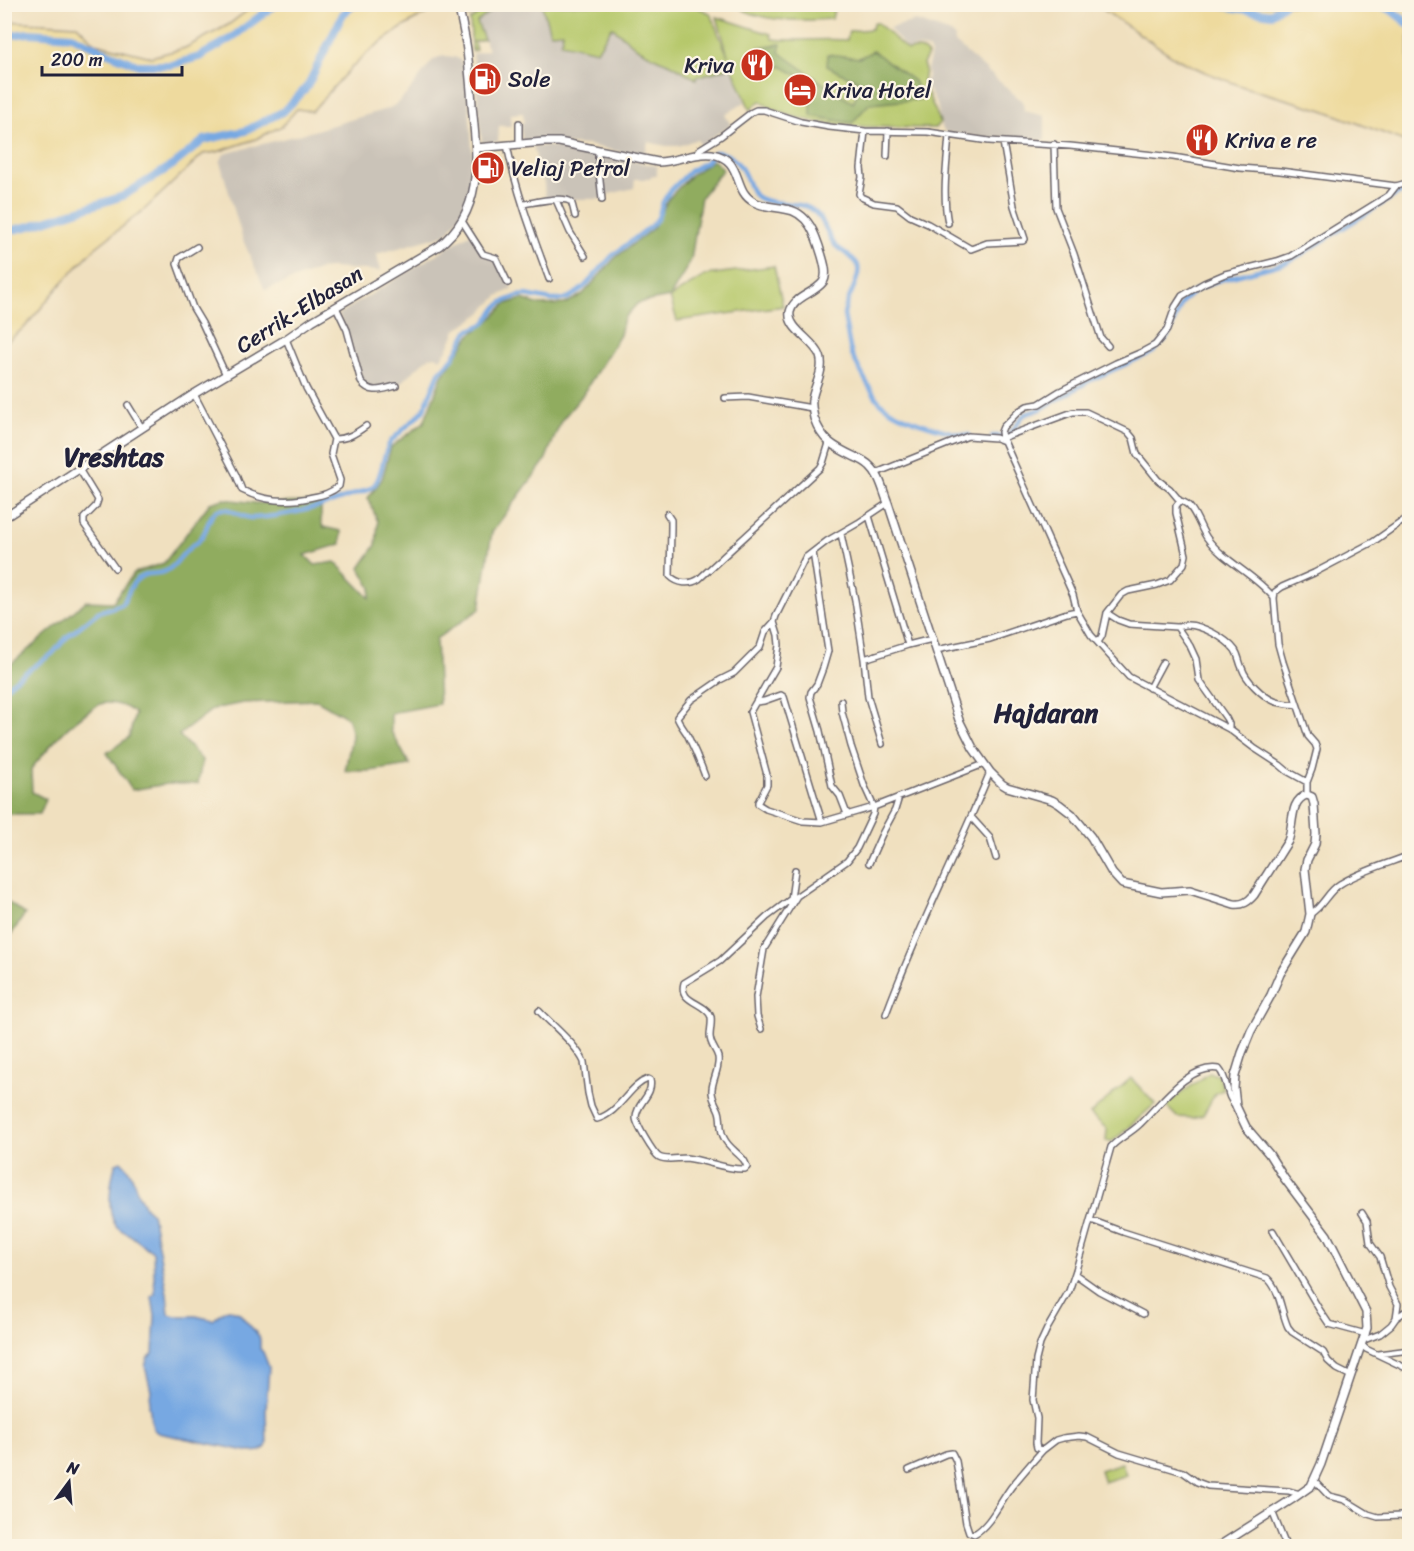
<svg xmlns="http://www.w3.org/2000/svg" width="1414" height="1551" viewBox="0 0 1414 1551" font-family="Sriracha,sans-serif">
<style>
.industrial{fill:#cac3b8}
.green{fill:#b6c86b;stroke:#6c7553;stroke-width:1.5}
.forest{fill:#90ac5f;stroke:#59674d;stroke-width:1.5}
.sand{fill:#eeda9e;stroke:#887e6c;stroke-width:1.5}
.water{fill:#77a8e2;stroke:#4c658e;stroke-width:1.5}
.lines{fill:none;stroke-linecap:round;stroke-linejoin:round}
.canal{stroke:#77a8e2;stroke-width:4.5}
.river{stroke:#77a8e2;stroke-width:8}
.minor-casing{stroke:#6a6469;stroke-width:8}
.major-casing{stroke:#6a6469;stroke-width:10}
.minor{stroke:#fff;stroke-width:5}
.major{stroke:#fff;stroke-width:7}
.labels{text-anchor:middle;stroke-width:4.5;stroke-linejoin:round;paint-order:stroke}
.poi-label{font-size:22px;fill:#22223b;stroke:#fcf5e5;text-anchor:start}
.street-label{font-size:22px;fill:#22223b;stroke:#fcf5e5}
.quarter-label{font-size:26px;font-weight:bold;fill:#22223b;stroke:#fcf5e5}
</style>
<rect width="100%" height="100%" fill="#fcf5e5"/>
<filter id="ink" filterUnits="userSpaceOnUse"><feTurbulence type="fractalNoise" baseFrequency=".0167" numOctaves="2"/><feDisplacementMap in="SourceGraphic" scale="12" xChannelSelector="R" yChannelSelector="G"/><feConvolveMatrix kernelMatrix="1 2 1 2 8 2 1 2 1" color-interpolation-filters="sRGB"/></filter>
<filter id="wash" filterUnits="userSpaceOnUse"><feTurbulence type="fractalNoise" baseFrequency=".008" numOctaves="4" result="noise"/><feDisplacementMap in="SourceGraphic" scale="24" xChannelSelector="R" yChannelSelector="G"/><feGaussianBlur stdDeviation="1.35" result="paint"/><feColorMatrix in="noise" values="0 0 0 0 0 0 0 0 0 0 0 0 0 0 0 0 0 1.4 0 .05"/><feComposite in="paint" operator="in"/></filter>
<g filter="url(#wash)">
<rect width="100%" height="100%" fill="#f0e0bf"/>
<path class="industrial" d="M518,5H542L550,32H563L561,43L611,27L637,48L658,59L671,64L695,79L696,77L732,67L745,102L725,115L731,125L706,141L708,144L701,147L697,139L679,146H666L648,142L644,157L588,145L522,142L521,123L524,122L523,113L510,114L511,126H499L498,142L482,143L473,54L488,50L477,22L497,7H506Z
M916,21L951,33L955,38L954,42L1023,102L1024,111L1045,116V140L1000,137L992,139L945,132L941,126L937,104L924,83L928,77L927,70L931,54L929,49L917,47L907,49L889,28Z
M446,56L455,57L460,60L467,75L473,163L472,181L469,193L459,217L449,231L444,235L377,254L380,271L330,268L321,269L265,290L243,240L220,162L224,154L313,131L390,108L396,104L406,95L432,61L439,57Z
M545,146L568,148L657,166V176H651L650,179H635L634,188L606,195L601,199H545L544,184L533,147Z
M473,232L483,249L488,253L496,257L512,289L498,296L480,314L456,330L447,350L440,359L436,356L430,357L424,361L393,391L381,394L372,392L363,383L339,314Z"/>
<path class="green" d="M493,5H518L506,7H497L477,22L484,39L474,42L476,50L472,51L470,20Z
M542,5H692L710,13L728,56L717,17L771,34L772,39C797,42 822,38 847,40L849,31L871,29L874,23H878L907,50C916,49 922,47 928,55L923,64L925,70L923,83L939,119L940,123L936,128C886,127 801,131 760,101L750,110L732,67L696,77V79L671,64L658,59L637,48L612,27L597,51L561,43L563,32L550,33Z
M735,5H838L834,9L832,19C801,20 761,24 735,5Z
M774,266L783,306L677,321L670,297L706,275Z
M1209,1073L1218,1075L1224,1089L1215,1094L1203,1115L1193,1118L1177,1117L1165,1105Z
M1131,1078L1155,1104L1113,1141H1106L1107,1129L1090,1114Z
M1122,1463L1126,1475L1104,1482L1100,1470Z"/>
<path class="forest" d="M781,44L779,52L831,89L853,103L862,82L840,73L827,66L828,54L859,58L873,51L914,81L922,99L869,104L852,123L811,116C811,81 812,83 781,66L771,71L761,56L759,47Z
M713,160L723,169L701,197L691,260L670,297L638,303L624,318L620,335L581,397L561,421L545,461L492,532L480,609L436,639L439,704L391,713V731L410,765L370,771H345L352,736L348,718L317,700L243,703L213,709L179,735L202,760L198,784H167L132,790L107,753L129,737L135,714C128,706 111,701 100,704C97,705 95,707 92,709C68,724 49,747 31,769L32,792L46,799L40,814H5V669L86,601L113,602L134,573L164,563L210,503L224,499L256,503L321,502V521L323,527L341,531V544L305,555L315,565L335,562L370,598L371,588L360,568L376,545L378,522L368,498L382,479L391,447L424,422L442,376L470,335L489,321L506,304L522,299L540,305L565,304L583,294L615,258L653,228L669,198L691,175Z
M5,900L25,914L7,941L5,938Z"/>
<path class="sand" d="M256,4L442,5C411,21 374,44 350,69C337,83 325,97 312,111L297,109L282,126L256,139L217,152L203,154L145,209L94,249L62,283L25,327L5,343V21L77,25L95,43L151,57L185,48L228,25Z
M464,5V4L489,5L468,17Z
M1099,5H1409V143L1323,110L1244,87L1205,72L1177,59L1105,11Z"/>
<path class="water" d="M121,1161C134,1172 134,1188 142,1202C144,1207 148,1210 152,1213L167,1293L169,1314L175,1316H196L213,1320L225,1310L229,1309L239,1313L259,1336L260,1340V1349L263,1352L269,1367L266,1410L267,1444L266,1447L261,1451L251,1452L158,1433L153,1429L149,1405L151,1391L145,1366L148,1357L153,1354L155,1316L152,1297L155,1294L153,1252C145,1247 138,1241 130,1235C125,1232 118,1230 115,1224C106,1210 111,1178 116,1163Z"/>
<g class="lines">
<path class="canal" d="M992,436H1005L1011,432L1023,416L1026,414L1041,409L1089,381L1153,352L1165,340L1169,334L1182,302L1196,290L1216,281L1285,263L1300,255L1394,196L1410,189
M4,689L20,676L52,654L68,636L98,612L122,604C131,591 130,579 148,574C154,573 160,574 166,571C175,567 181,555 188,549C192,545 196,543 199,540C208,533 207,515 218,510C230,505 241,519 253,518C287,516 323,507 355,494C362,492 371,490 375,484C383,474 382,454 391,441L423,411L439,373L453,358L468,331L484,324L497,307L503,302L518,296L526,295L551,300H558L566,299L578,292L585,286L612,256L652,225L658,218L663,202L669,192L690,171L706,162L715,152C733,153 741,165 747,180C749,184 750,189 753,193C764,207 795,200 809,208C825,217 825,232 835,245C840,251 857,259 858,266C861,280 845,300 844,315L850,348L852,355C860,370 868,387 878,400C892,417 947,433 969,435"/>
<path class="river" d="M1212,4L1271,14L1284,4
M1376,4L1391,10L1410,25
M4,36L29,33L72,36L103,51L139,65H171L199,57L230,39L276,4
M4,232L30,226L123,196L173,165L204,140L245,131L284,111L307,87L343,14L355,4"/>
</g>
</g>
<g filter="url(#ink)">
<g class="lines">
<defs>
<path id="minor" d="M519,123V144
M865,131L861,168L862,177L859,194L861,197L874,203L897,206L910,216L928,224L971,249L987,243L1023,241L1025,239L1014,206L1003,142
M1054,144L1056,208L1074,254L1101,338L1108,346
M507,145C516,191 533,236 549,279
M598,150V162L602,200
M696,155L700,149L721,136L752,112L756,110H764L801,122L829,127L865,131L928,132L989,141L1070,146L1173,157L1240,168L1280,171L1396,186L1410,182
M887,156L888,131
M556,200L570,232L585,256
M523,204C532,203 564,195 571,202C573,205 574,213 575,216
M462,221L483,254L496,258L508,283
M948,223C942,194 947,164 949,135
M197,247L179,258L177,264L193,308L202,323L226,375
M336,307L347,330L361,382C371,395 383,389 396,386
M194,394L236,475L242,490C265,502 288,503 313,497C323,495 331,493 339,486L340,480L331,454L334,439L306,388L286,339
M725,398L748,397L812,408
M128,405L142,428
M1002,438L1073,412H1086L1128,432L1133,438L1137,454L1158,480L1170,489L1180,501
M334,439C347,439 355,434 366,426
M1002,439L1001,432L1003,427L1019,411L1027,406L1039,404L1060,391L1116,363L1142,352L1155,345L1167,330L1175,307L1182,296L1204,283L1225,274L1277,261L1291,256L1383,199L1389,195L1396,186
M79,469L98,500L96,506L84,518V524L115,568
M876,473L968,436L996,438L1004,441L1073,595L1077,611L1091,635L1129,677L1229,729
M888,503L858,523L827,541L805,558L776,616L774,622L778,635L779,645L776,667L750,712L767,775V785L758,802V804L766,809L803,821L822,822L874,807L984,764
M667,514L671,520V527L670,576C678,584 690,585 699,579L820,468L823,463L829,443
M869,516L908,645
M841,534L855,600L864,659L908,645L932,639
M813,552L828,651L823,668L817,684L811,692L810,697L820,731L832,786L840,796L847,814
M1107,613L1118,620L1129,624L1177,627L1190,646L1196,659L1199,680L1226,718L1229,724V729L1254,748L1280,765L1287,771L1307,782
M1177,627C1180,627 1183,625 1186,625C1201,624 1227,639 1235,650C1239,656 1239,662 1242,668C1246,680 1262,696 1274,701C1281,704 1290,704 1297,705
M1098,642L1102,636L1107,613L1121,595L1128,591L1157,585L1170,580L1184,564L1186,555L1176,513V506L1180,501C1194,503 1199,527 1207,538C1224,562 1255,574 1274,598
M936,650L990,639L1067,613L1077,611
M864,659L868,697L882,744
M1149,688L1163,662
M756,702L764,701L781,695L784,697L822,822
M705,776C700,762 694,748 687,734C683,728 679,723 677,717L691,700L720,680L734,673L760,647L765,632L774,622
M1307,795V782L1312,769L1317,749L1315,744L1308,736L1283,662L1278,644L1274,598L1275,592L1282,587L1314,573L1373,542L1410,516
M971,817L990,838L996,858
M869,863L882,834L895,810L899,797
M791,899L795,870
M1310,914C1323,907 1327,892 1340,884C1361,871 1387,864 1410,855
M539,1011C553,1026 576,1044 584,1062L588,1093L591,1106L597,1119C621,1112 628,1086 648,1079L650,1080C654,1095 636,1103 636,1118C636,1124 653,1153 659,1157C667,1161 677,1158 686,1158C706,1160 725,1170 745,1169L747,1167C746,1164 745,1161 743,1159C737,1152 728,1147 724,1138C719,1130 722,1120 719,1111C716,1103 711,1098 712,1089C713,1078 720,1068 718,1057C716,1049 710,1045 710,1036C710,1030 712,1023 711,1017C706,1002 678,1003 684,983L720,961L767,917L791,899L797,896L847,861L857,848L873,814L874,807L864,785L851,746L842,712L841,701
M886,1014C916,932 957,853 990,772
M761,1029L757,1016L756,997L764,949L797,896
M1236,1106C1225,1097 1229,1080 1219,1069C1189,1063 1159,1106 1140,1124C1131,1133 1119,1138 1111,1147L1076,1270L1069,1291L1047,1329L1040,1344L1036,1360L1033,1400L1037,1418L1036,1443L1037,1448L1043,1450L1056,1440L1063,1438L1079,1436L1087,1437L1119,1453L1183,1472L1197,1482L1208,1486L1289,1491L1300,1494
M1362,1213L1367,1221L1370,1243L1380,1257L1389,1287L1398,1304L1396,1318L1391,1325L1380,1334L1364,1340
M1091,1220L1123,1232L1267,1278C1280,1289 1281,1312 1288,1327L1292,1332L1323,1352L1328,1361L1337,1369L1351,1376
M1273,1231L1319,1309L1329,1324L1366,1334
M1075,1274L1099,1291L1143,1314
M1396,1318L1410,1308
M1362,1345L1366,1349L1410,1370
M1378,1354L1410,1350
M909,1470L946,1454L952,1453L956,1461L966,1523L969,1532L974,1534C990,1526 1001,1500 1012,1486C1022,1474 1032,1462 1043,1450
M1314,1480L1329,1496L1345,1500L1368,1514L1378,1517L1401,1516L1410,1522
M1272,1511L1286,1546"/>
<path id="major" d="M476,148L544,142H559L658,162C676,162 693,152 712,154C744,159 732,191 754,202C764,207 775,207 785,209C809,212 816,236 822,256C824,263 828,275 823,282C814,294 794,296 790,312C787,329 815,341 820,356C825,370 814,386 812,400C811,406 813,412 814,418C822,441 834,447 855,457C860,459 866,462 870,466C880,475 883,491 888,503L959,720L973,748L990,772L1002,784L1007,787L1052,800L1059,804L1072,814L1091,837L1112,873L1122,884L1161,892L1190,890L1234,904C1243,905 1248,902 1254,895L1288,841C1294,826 1289,800 1307,795L1312,797L1314,804L1316,834L1315,844L1307,860L1305,869L1310,914L1306,932L1280,974L1271,995L1251,1031L1242,1053L1235,1076L1234,1088L1236,1106L1246,1127L1269,1154L1284,1178L1327,1235L1366,1312L1367,1328L1321,1464L1311,1486L1294,1498L1219,1546
M4,518L194,394L286,339L312,321L439,246C485,210 477,157 472,105C471,87 469,68 467,50C465,35 461,19 458,4"/>
</defs>
<use href="#minor" class="minor-casing"/>
<use href="#major" class="major-casing"/>
<use href="#minor" class="minor"/>
<use href="#major" class="major"/>
</g>
</g>
<defs>
<symbol id="restaurant-disc" viewBox="-11 -11 22 22"><circle r="9.5" fill="#c8321e" stroke="#fcf5e5"/><path d="M-5-6h1v4h1v-4h1v4h1v-4h1v5L-1.5 .5V6h-2V.5L-5-1ZM5-6V6H3V1.5H1.5Q1.5-4 5-6Z" fill="#fff"/></symbol>
<symbol id="fuel-disc" viewBox="-11 -11 22 22"><circle r="9.5" fill="#c8321e" stroke="#fcf5e5"/><path d="M-5.5-6h7V0h2V4h1.3V-2.5L3-4.5l.8-.8L6-3V5H2.5V1h-1V6h-7ZM-4.2-4.7v3.2H.2V-4.7Z" fill="#fff"/></symbol>
<symbol id="hotel-disc" viewBox="-11 -11 22 22"><circle r="9.5" fill="#c8321e" stroke="#fcf5e5"/><path d="M-6-4.5h1.5V1H6V5H4.5V3h-9V5H-6ZM-4 0a1.8 1.8 0 1 1 3.6 0ZM.5 0V-2.5h3Q6-2.5 6 0Z" fill="#fff"/></symbol>
</defs>
<g fill-rule="evenodd">
<use href="#restaurant-disc" x="738" y="46" width="38" height="38"/>
<use href="#fuel-disc" x="466" y="60" width="38" height="38"/>
<use href="#hotel-disc" x="781" y="71" width="38" height="38"/>
<use href="#restaurant-disc" x="1183" y="121" width="38" height="38"/>
<use href="#fuel-disc" x="469" y="149" width="38" height="38"/>
</g>
<g class="labels">
<g class="poi-label">
<text x="734" y="73" text-anchor="end">Kriva</text>
<text x="508" y="87">Sole</text>
<text x="823" y="98">Kriva Hotel</text>
<text x="1225" y="148">Kriva e re</text>
<text x="511" y="176">Veliaj Petrol</text>
</g>
<g class="street-label">
<text transform="translate(299 309) rotate(-32)" y="8">Cerrik-Elbasan</text>
</g>
<g class="quarter-label">
<text x="114" y="466">Vreshtas</text>
<text x="1046" y="722">Hajdaran</text>
</g>
</g>
<rect width="1414" height="1551" fill="none" stroke="#fcf5e5" stroke-width="24"/>
<g transform="translate(69 1482) rotate(16)" stroke="#fcf5e5" stroke-width="4.5" paint-order="stroke">
<path d="M0-4.5L10 22L0 15L-10 22Z" fill="#22223b"/>
<text y="-9" font-size="16" font-weight="bold" text-anchor="middle" fill="#22223b">N</text>
</g>
<path d="M42 66v9h140v-9" fill="none" stroke="#22223b" stroke-width="3"/>
<text x="51" y="66" font-size="18" fill="#22223b" stroke="#fcf5e5" stroke-width="4.5" paint-order="stroke">200 m</text>
</svg>
